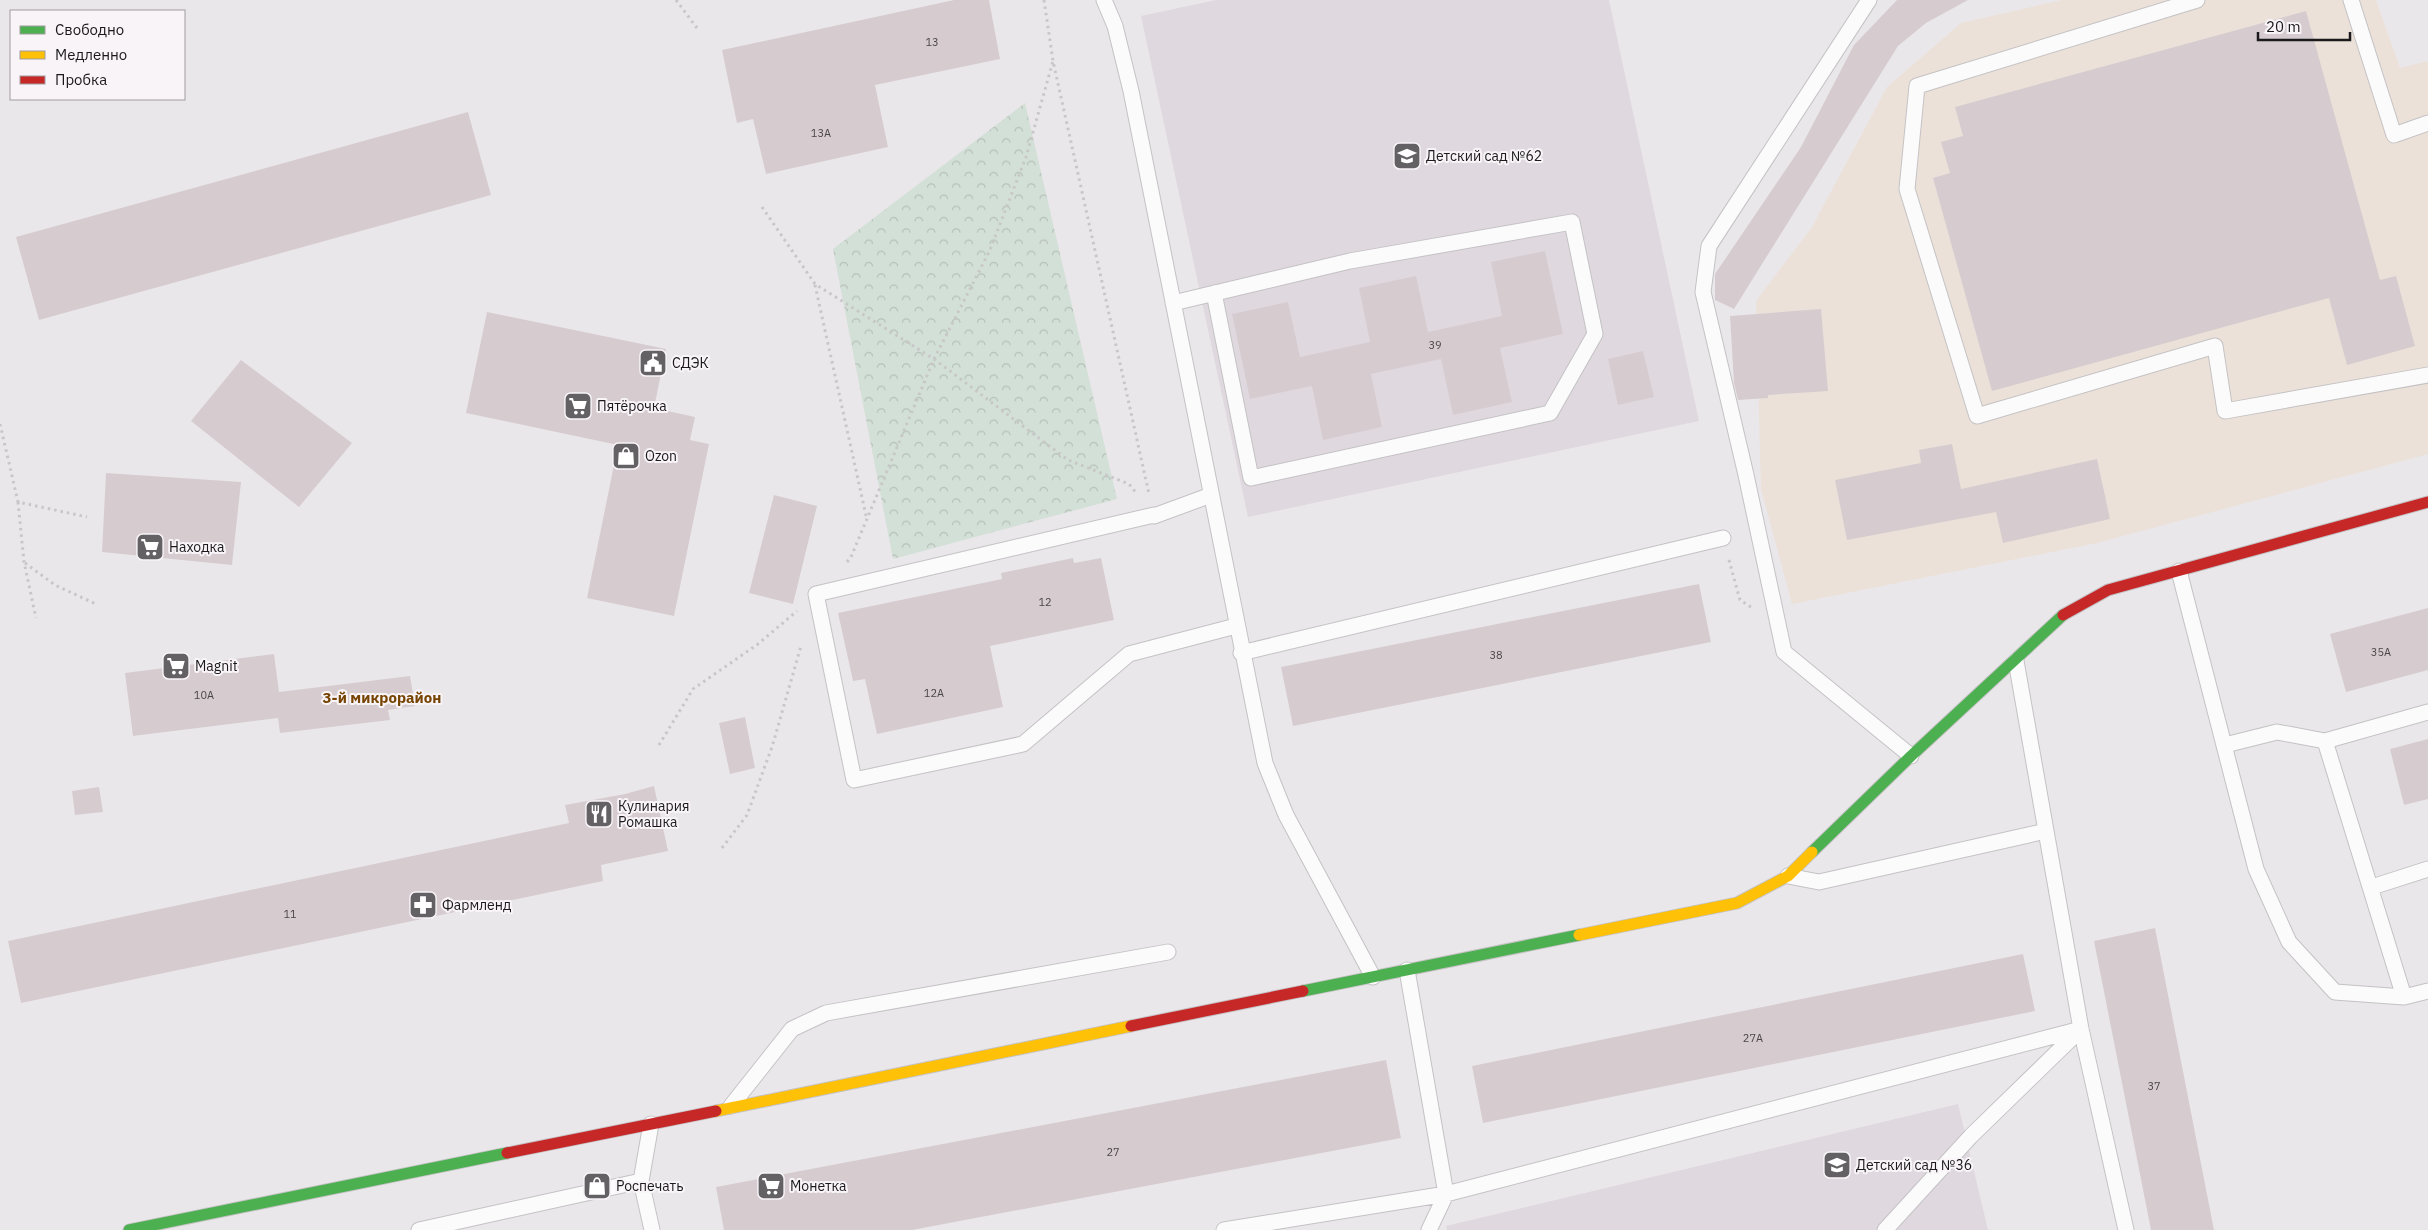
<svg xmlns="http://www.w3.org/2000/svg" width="2428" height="1230" viewBox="0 0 2428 1230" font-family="'IBM Plex Sans',sans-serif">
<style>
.built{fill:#dfd8df}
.industrial{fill:#ebe1d8}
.park{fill:url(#park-crowns)}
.building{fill:#d6ccd0}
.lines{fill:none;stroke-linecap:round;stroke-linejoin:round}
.lane-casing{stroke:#c4c2c4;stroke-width:17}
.fast-casing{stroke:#c4c2c4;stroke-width:13}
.slow-casing{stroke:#c4c2c4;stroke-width:13}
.jam-casing{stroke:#c4c2c4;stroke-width:13}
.path{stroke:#c8c7c8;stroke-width:3;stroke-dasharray:2.5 4;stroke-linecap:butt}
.lane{stroke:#fcfbfc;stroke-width:15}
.fast{stroke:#4caf50;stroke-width:11}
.slow{stroke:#ffc107;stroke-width:11}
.jam{stroke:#c62828;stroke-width:11}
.labels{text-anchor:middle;stroke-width:4;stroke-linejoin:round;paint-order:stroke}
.number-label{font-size:11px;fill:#4a4648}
.poi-label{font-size:14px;fill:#1b191b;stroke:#f8f4f8;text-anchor:start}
.neighbourhood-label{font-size:15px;font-weight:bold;fill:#764300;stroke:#f8f4f8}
</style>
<defs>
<pattern id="park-crowns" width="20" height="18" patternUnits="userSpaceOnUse" patternTransform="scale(1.25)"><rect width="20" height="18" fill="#d3e0d7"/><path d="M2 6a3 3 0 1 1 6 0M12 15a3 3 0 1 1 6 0" fill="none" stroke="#b5c0b8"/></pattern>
</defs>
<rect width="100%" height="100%" fill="#eae7ea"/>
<path class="built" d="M1216,0H1609L1699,421L1248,517L1141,16Z
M1958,1104L1988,1230H1447L1446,1226Z"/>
<path class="industrial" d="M2062,0H2376L2400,68L2428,61V454L2097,543L1792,604L1761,489L1756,301L1812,227L1887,87L1961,23Z"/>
<path class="park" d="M1025,103L1117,499L893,559L833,249Z"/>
<path class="building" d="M954,0H989L1000,59L875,85L888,147L766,174L753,119L737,123L722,50Z
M1897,0H1968L1926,23L1898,46L1734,309L1715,300V274L1801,147L1854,45Z
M2306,11L2380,280L2396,276L2415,346L2347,365L2329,298L1992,391L1933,178L1950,173L1941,142L1963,136L1955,107Z
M468,112L491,195L39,320L16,237Z
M1545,251L1563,334L1500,348L1512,402L1453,415L1441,359L1371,374L1382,427L1323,440L1312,386L1250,399L1232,314L1288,302L1300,357L1370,342L1359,288L1416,276L1428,332L1502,316L1491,262Z
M1821,309L1828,391L1768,395V398L1738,400L1734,383L1730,316Z
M487,312L666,349L654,408L695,417L690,440L709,444L674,616L587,598L618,445L466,413Z
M1643,351L1654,397L1618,405L1608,359Z
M241,360L352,443L299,507L191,421Z
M1952,444L1961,489L2097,459L2110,519L2003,543L1996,512L1847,540L1835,480L1921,463L1919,450Z
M106,473L241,482L232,565L102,552Z
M774,495L817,506L793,604L749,593Z
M1073,558L1074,563L1101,558L1114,620L990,646L1003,707L877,734L865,679L853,681L838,613L1002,579L1001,573Z
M1699,584L1711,642L1293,726L1281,667Z
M2428,608V670L2346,692L2330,634Z
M274,654L279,692L410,676L415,706L388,710L390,720L280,733L278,718L133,736L125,673Z
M745,717L755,768L730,774L719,723Z
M2428,739V799L2404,805L2390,749Z
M654,786L668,851L601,865L603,881L21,1003L8,941L569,823L565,805L625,794Z
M99,787L103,812L75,815L72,791Z
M2155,928L2214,1230H2151L2094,941Z
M2023,954L2035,1011L1483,1123L1472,1066Z
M1386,1060L1401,1138L912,1230H724L716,1187Z"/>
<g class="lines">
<defs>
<path id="lane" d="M1104,0L1115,26L1131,91L1265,763L1286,815L1373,977
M1869,0L1709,246L1703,292L1746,475L1784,652L1911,756
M2197,0L1917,86L1907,189L1977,416L2215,346L2225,411L2428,375
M2351,0L2394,135L2428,123
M1173,303L1350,261L1572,222L1595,334L1550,413L1251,478L1214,293
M1211,495L1154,516V515L816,594L854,780L1023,744L1129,654L1236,626
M2179,571L2256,869L2289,942L2335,992L2404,997L2428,991
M1241,653L1723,538
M2016,661L2081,1029L2126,1230
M2325,741L2404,997
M2225,745L2277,732L2325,741L2428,712
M1788,876L1819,882L2046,831
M2372,887L2428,869
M1407,970L1446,1194L1429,1230
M731,1106L792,1029L826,1013L1168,952
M651,1124L641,1181L652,1230
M419,1230L641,1181
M1224,1230L1446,1194L2081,1029L1971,1136L1885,1230"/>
<path id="fast" d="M1812,852L1911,756L2063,615
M1303,991L1579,935
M129,1230L507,1153"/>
<path id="slow" d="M1579,935L1737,903L1788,876L1812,852
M716,1111L1131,1026"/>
<path id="jam" d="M2063,615L2108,590L2428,502
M1131,1026L1303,991
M507,1153L716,1111"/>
</defs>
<use href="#lane" class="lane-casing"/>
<use href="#fast" class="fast-casing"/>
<use href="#slow" class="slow-casing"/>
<use href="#jam" class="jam-casing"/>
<path class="path" d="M676,0L697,28
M1044,0L1053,61L1149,494
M762,207L815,284L934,359L1068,460L1129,484L1137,494
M815,285L867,520
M0,424L18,502L87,517
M18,502L24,562L36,618
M1729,560L1740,600L1751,607
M847,562L851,557L934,359L990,250L1026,157L1053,61
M25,563L55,585L98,605
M659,745L693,689L758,644L797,611
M722,848L747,815L772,747L801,646"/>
<use href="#lane" class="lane"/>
<use href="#fast" class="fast"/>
<use href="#slow" class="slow"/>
<use href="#jam" class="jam"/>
</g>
<defs>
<symbol id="school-square" viewBox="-11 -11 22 22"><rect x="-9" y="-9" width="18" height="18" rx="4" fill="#636163" stroke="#f8f4f8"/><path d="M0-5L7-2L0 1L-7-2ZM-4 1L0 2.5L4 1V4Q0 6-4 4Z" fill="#fff"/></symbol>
<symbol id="civic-square" viewBox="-11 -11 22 22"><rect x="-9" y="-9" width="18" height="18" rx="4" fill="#636163" stroke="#f8f4f8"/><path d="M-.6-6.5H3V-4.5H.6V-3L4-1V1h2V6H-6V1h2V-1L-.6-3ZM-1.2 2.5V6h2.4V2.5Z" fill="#fff"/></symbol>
<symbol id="supermarket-square" viewBox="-11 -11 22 22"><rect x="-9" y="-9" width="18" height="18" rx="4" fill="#636163" stroke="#f8f4f8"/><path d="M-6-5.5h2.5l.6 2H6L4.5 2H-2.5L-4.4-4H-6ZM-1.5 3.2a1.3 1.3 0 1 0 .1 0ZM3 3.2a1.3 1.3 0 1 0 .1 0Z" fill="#fff"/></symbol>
<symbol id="shop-square" viewBox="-11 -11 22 22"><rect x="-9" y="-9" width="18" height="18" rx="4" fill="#636163" stroke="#f8f4f8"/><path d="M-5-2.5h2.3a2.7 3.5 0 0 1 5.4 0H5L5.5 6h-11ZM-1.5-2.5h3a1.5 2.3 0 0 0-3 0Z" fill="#fff"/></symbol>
<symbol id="restaurant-square" viewBox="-11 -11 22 22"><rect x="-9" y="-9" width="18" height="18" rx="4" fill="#636163" stroke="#f8f4f8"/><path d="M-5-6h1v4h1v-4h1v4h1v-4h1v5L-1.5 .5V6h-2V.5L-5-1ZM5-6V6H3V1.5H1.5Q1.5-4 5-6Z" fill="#fff"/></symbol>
<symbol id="pharmacy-square" viewBox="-11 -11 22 22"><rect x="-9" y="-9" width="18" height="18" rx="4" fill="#636163" stroke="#f8f4f8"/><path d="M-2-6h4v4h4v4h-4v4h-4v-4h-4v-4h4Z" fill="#fff"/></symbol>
</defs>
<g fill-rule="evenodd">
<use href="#school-square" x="1391" y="140" width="32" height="32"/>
<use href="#civic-square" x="637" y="347" width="32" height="32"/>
<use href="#supermarket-square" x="562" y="390" width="32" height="32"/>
<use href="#shop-square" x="610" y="440" width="32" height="32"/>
<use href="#supermarket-square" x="134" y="531" width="32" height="32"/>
<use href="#supermarket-square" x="160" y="650" width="32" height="32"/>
<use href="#restaurant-square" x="583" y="798" width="32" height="32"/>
<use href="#pharmacy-square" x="407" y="889" width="32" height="32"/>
<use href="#school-square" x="1821" y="1149" width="32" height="32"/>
<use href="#shop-square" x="581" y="1170" width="32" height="32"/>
<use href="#supermarket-square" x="755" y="1170" width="32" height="32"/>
</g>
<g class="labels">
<g class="number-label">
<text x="932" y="46">13</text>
<text x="821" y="137">13А</text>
<text x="1435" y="349">39</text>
<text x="1045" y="606">12</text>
<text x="2381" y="656">35А</text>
<text x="1496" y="659">38</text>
<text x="934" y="697">12А</text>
<text x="204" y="699">10А</text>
<text x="290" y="918">11</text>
<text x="1753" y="1042">27А</text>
<text x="2154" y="1090">37</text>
<text x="1113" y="1156">27</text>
</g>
<g class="poi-label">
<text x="1426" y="161">Детский сад №62</text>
<text x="672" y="368">СДЭК</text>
<text x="597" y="411">Пятёрочка</text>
<text x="645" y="461">Ozon</text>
<text x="169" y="552">Находка</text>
<text x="195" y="671">Magnit</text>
<text x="618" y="811">Кулинария<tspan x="618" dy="16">Ромашка</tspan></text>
<text x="442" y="910">Фармленд</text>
<text x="1856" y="1170">Детский сад №36</text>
<text x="616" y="1191">Роспечать</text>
<text x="790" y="1191">Монетка</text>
</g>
<g class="neighbourhood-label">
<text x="382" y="703">3-й микрорайон</text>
</g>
</g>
<rect x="10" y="10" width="175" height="90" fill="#f8f4f8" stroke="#a09ca0"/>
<rect x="20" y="26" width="25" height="8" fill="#4caf50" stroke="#a09ca0"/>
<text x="55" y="35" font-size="15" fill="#1b191b">Свободно</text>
<rect x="20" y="51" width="25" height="8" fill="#ffc107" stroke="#a09ca0"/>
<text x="55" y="60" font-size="15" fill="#1b191b">Медленно</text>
<rect x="20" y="76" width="25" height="8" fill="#c62828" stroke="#a09ca0"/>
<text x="55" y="85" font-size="15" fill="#1b191b">Пробка</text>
<path d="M2258 32v8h92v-8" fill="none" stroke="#1b191b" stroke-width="2.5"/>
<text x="2266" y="32" font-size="15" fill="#1b191b" stroke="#f8f4f8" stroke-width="4" paint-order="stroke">20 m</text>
</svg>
